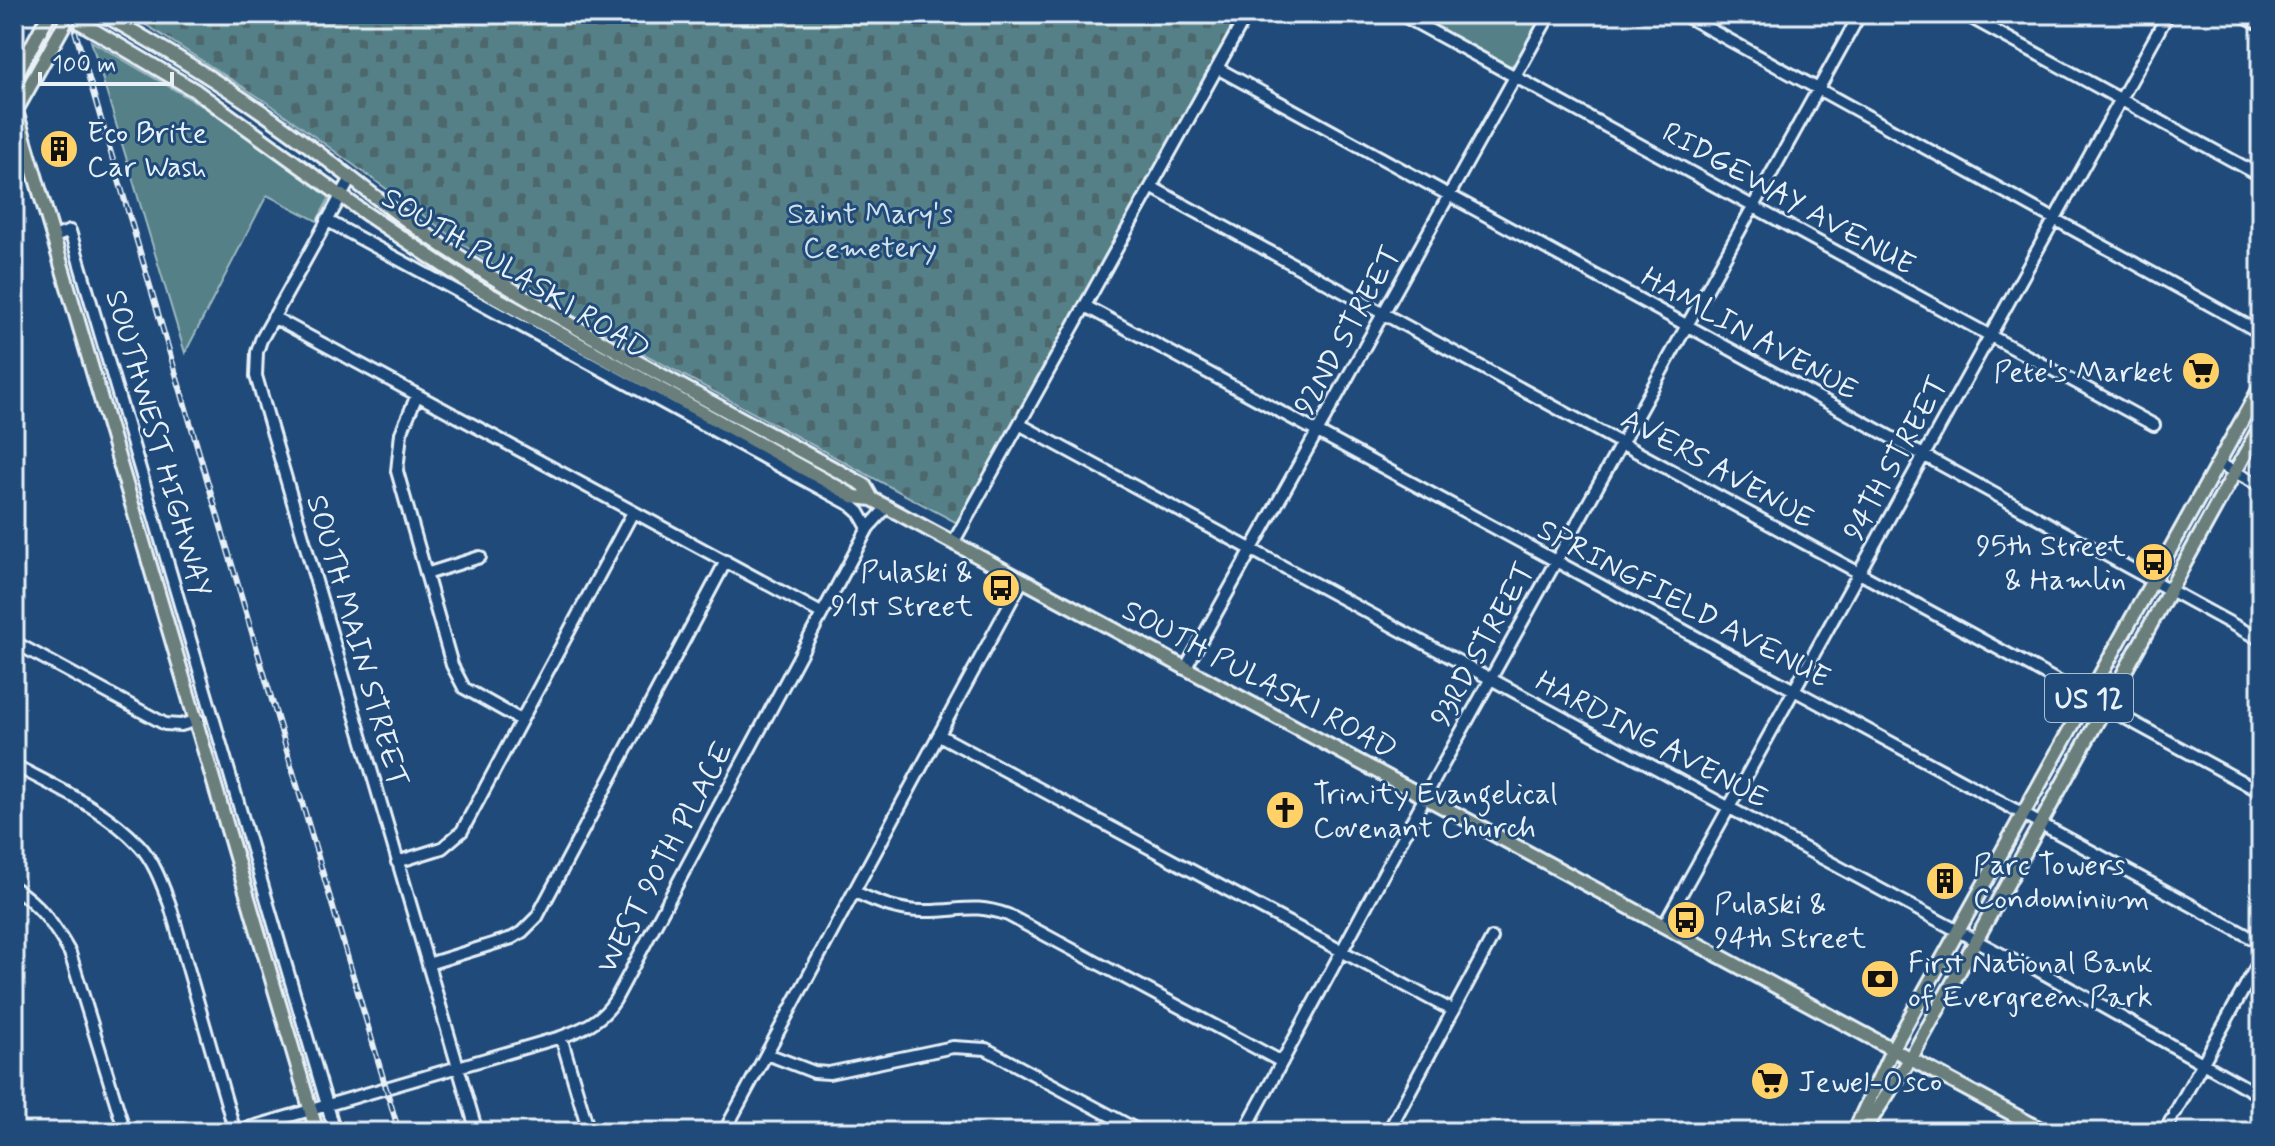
<svg xmlns="http://www.w3.org/2000/svg" width="2275" height="1146" viewBox="0 0 2275 1146" font-family="Mynerve,sans-serif">
<style>
.green{fill:#558087;stroke:#9eb8c0;stroke-width:2}
.cemetery{fill:url(#cemetery-stones);stroke:#9eb8c0;stroke-width:2}
.lines{fill:none;stroke-linecap:round;stroke-linejoin:round}
.minor-casing{stroke:#e8f1f8;stroke-width:16}
.major-casing{stroke:#e8f1f8;stroke-width:18}
.minor{stroke:#1f4a7a;stroke-width:10}
.major{stroke:#6b7f7c;stroke-width:12}
.rail-casing{stroke:#e8f1f8;stroke-width:6}
.rail{stroke:#1f4a7a;stroke-width:3;stroke-dasharray:9;stroke-linecap:butt}
.labels{text-anchor:middle;stroke-width:6;stroke-linejoin:round;paint-order:stroke}
.shield{fill:#1f4a7a;stroke:#acbfd2;stroke-width:2}
.shield-label{font-size:28px;font-weight:bold;fill:#e8f1f8}
.poi-label{font-size:30px;fill:#e8f1f8;stroke:#1f4a7a;text-anchor:start}
.street-label{font-size:30px;fill:#e8f1f8;stroke:#1f4a7a}
.park-label{font-size:30px;fill:#d2e0e7;stroke:#1f4a7a}
</style>
<defs>
<pattern id="cemetery-stones" width="16" height="16" patternUnits="userSpaceOnUse" patternTransform="scale(2)"><rect width="16" height="16" fill="#558087"/><path d="M2 7V4a2 2 0 0 1 4 0v3zM10 15v-3a2 2 0 0 1 4 0v3z" fill="#4e676c"/></pattern>
</defs>
<rect width="100%" height="100%" fill="#1f4a7a"/>
<filter id="ink" filterUnits="userSpaceOnUse"><feTurbulence type="fractalNoise" baseFrequency=".0125" numOctaves="2"/><feDisplacementMap in="SourceGraphic" scale="16" xChannelSelector="R" yChannelSelector="G"/><feConvolveMatrix kernelMatrix="1 2 1 2 8 2 1 2 1" color-interpolation-filters="sRGB"/></filter>
<g filter="url(#ink)">
<path class="green" d="M1414,14H1543L1516,63L1510,66Z
M91,41L204,107L331,195L317,221L267,195L185,353Z"/>
<path class="cemetery" d="M129,14H1240L957,523L570,314L483,259L271,105Z"/>
<g class="lines">
<defs>
<path id="minor" d="M1400,14L2154,425
M1682,14L2261,333
M1964,14L2261,176
M2241,14L2261,25
M1217,68L2261,640
M351,178L261,340L257,352L256,376L477,1132
M1151,187L2261,792
M326,220L851,505L859,512L868,528
M54,237L70,231L335,1132
M1085,306L2261,943
M273,317L821,613
M417,395L401,433L397,471L452,665L464,688L521,720
M1019,424L1900,900L2016,962L2034,968L2261,1096
M2218,463L2261,486
M953,543L1247,14
M426,574L480,557
M14,642L165,724L181,725L198,720
M1185,669L1550,14
M939,735L1453,1011
M14,765C57,788 105,809 139,845C154,861 162,884 170,905L235,1132
M397,862L442,848L462,831L633,512
M14,888C40,905 55,926 70,953L125,1132
M855,892C878,903 901,912 927,911C962,911 973,903 1008,915L1282,1062
M1664,925L2168,14
M428,964L512,938L522,932L537,917L726,561
M561,1037L589,1132
M767,1054L814,1072L829,1073L953,1047L986,1049L1141,1132
M2175,1113L2261,958
M235,1132L561,1037C583,1029 602,1021 615,1000L868,528L887,507
M724,1132L1022,581
M1244,1132L1425,797L1860,14
M1388,1132L1492,938
M2165,1132L2171,1120"/>
<path id="major" d="M66,14L196,91L365,213L471,284L855,497L872,499L2046,1132
M103,14C165,49 225,85 283,127C337,165 387,209 443,246C578,334 723,408 864,485L872,499
M14,79L49,14
M14,104L317,1132
M15,112L70,14
M1854,1132L1893,1048L2261,386
M1863,1132L1911,1058L2261,425"/>
</defs>
<use href="#minor" class="minor-casing"/>
<use href="#major" class="major-casing"/>
<use href="#minor" class="minor"/>
<use href="#major" class="major"/>
<defs>
<path id="rail" d="M70,14L399,1132"/>
</defs>
<use href="#rail" class="rail-casing"/>
<use href="#rail" class="rail"/>
</g>
</g>
<defs>
<symbol id="building-disc" viewBox="-11 -11 22 22"><circle r="9.5" fill="#ffd166" stroke="#1f4a7a"/><path d="M-4-6H4V6H1V3H-1V6H-4ZM-2.5-4.3h1.7v1.8h-1.7ZM.8-4.3h1.7v1.8H.8ZM-2.5-1h1.7V.8h-1.7ZM.8-1h1.7V.8H.8Z" fill="#111"/></symbol>
<symbol id="supermarket-disc" viewBox="-11 -11 22 22"><circle r="9.5" fill="#ffd166" stroke="#1f4a7a"/><path d="M-6-5.5h2.5l.6 2H6L4.5 2H-2.5L-4.4-4H-6ZM-1.5 3.2a1.3 1.3 0 1 0 .1 0ZM3 3.2a1.3 1.3 0 1 0 .1 0Z" fill="#111"/></symbol>
<symbol id="bus-disc" viewBox="-11 -11 22 22"><circle r="9.5" fill="#ffd166" stroke="#1f4a7a"/><path d="M-5-6H5V4H4V6H2V4H-2V6H-4V4H-5ZM-3.5-4V0h7V-4ZM-3.5 1.2v1.5H-2V1.2ZM2 1.2v1.5H3.5V1.2Z" fill="#111"/></symbol>
<symbol id="church-disc" viewBox="-11 -11 22 22"><circle r="9.5" fill="#ffd166" stroke="#1f4a7a"/><path d="M-1.2-6h2.4v3.5h3.3v2.4h-3.3V6h-2.4V-.1h-3.3v-2.4h3.3Z" fill="#111"/></symbol>
<symbol id="bank-disc" viewBox="-11 -11 22 22"><circle r="9.5" fill="#ffd166" stroke="#1f4a7a"/><path d="M-6-4H6V4H-6ZM0-2.3a2.3 2.3 0 1 0 0 4.6a2.3 2.3 0 1 0 0-4.6Z" fill="#111"/></symbol>
</defs>
<g fill-rule="evenodd">
<use href="#building-disc" x="37" y="127" width="44" height="44"/>
<use href="#supermarket-disc" x="2179" y="349" width="44" height="44"/>
<use href="#bus-disc" x="2132" y="540" width="44" height="44"/>
<use href="#bus-disc" x="979" y="566" width="44" height="44"/>
<use href="#church-disc" x="1263" y="788" width="44" height="44"/>
<use href="#building-disc" x="1923" y="859" width="44" height="44"/>
<use href="#bus-disc" x="1664" y="898" width="44" height="44"/>
<use href="#bank-disc" x="1858" y="957" width="44" height="44"/>
<use href="#supermarket-disc" x="1748" y="1059" width="44" height="44"/>
</g>
<g class="labels">
<rect class="shield" x="2045" y="674" width="88" height="48" rx="6"/>
<g class="shield-label">
<text x="2089" y="708">US 12</text>
</g>
<g class="poi-label">
<text x="87" y="142">Eco Brite<tspan x="87" dy="34">Car Wash</tspan></text>
<text x="2173" y="381" text-anchor="end">Pete's Market</text>
<text x="2126" y="555" text-anchor="end">95th Street<tspan x="2126" dy="34">&amp; Hamlin</tspan></text>
<text x="973" y="581" text-anchor="end">Pulaski &amp;<tspan x="973" dy="34">91st Street</tspan></text>
<text x="1313" y="803">Trinity Evangelical<tspan x="1313" dy="34">Covenant Church</tspan></text>
<text x="1973" y="874">Parc Towers<tspan x="1973" dy="34">Condominium</tspan></text>
<text x="1714" y="913">Pulaski &amp;<tspan x="1714" dy="34">94th Street</tspan></text>
<text x="1908" y="972">First National Bank<tspan x="1908" dy="34">of Evergreen Park</tspan></text>
<text x="1798" y="1091">Jewel-Osco</text>
</g>
<g class="street-label">
<text transform="translate(1789 198) rotate(29)" y="10">RIDGEWAY AVENUE</text>
<text transform="translate(516 273) rotate(31)" y="10">SOUTH PULASKI ROAD</text>
<text transform="translate(1347 330) rotate(-61)" y="10">92ND STREET</text>
<text transform="translate(1750 333) rotate(29)" y="10">HAMLIN AVENUE</text>
<text transform="translate(159 443) rotate(74)" y="10">SOUTHWEST HIGHWAY</text>
<text transform="translate(1895 458) rotate(-61)" y="10">94TH STREET</text>
<text transform="translate(1718 468) rotate(29)" y="10">AVERS AVENUE</text>
<text transform="translate(1684 603) rotate(28)" y="10">SPRINGFIELD AVENUE</text>
<text transform="translate(358 641) rotate(74)" y="10">SOUTH MAIN STREET</text>
<text transform="translate(1482 644) rotate(-61)" y="10">93RD STREET</text>
<text transform="translate(1260 679) rotate(28)" y="10">SOUTH PULASKI ROAD</text>
<text transform="translate(1652 739) rotate(28)" y="10">HARDING AVENUE</text>
<text transform="translate(664 857) rotate(-62)" y="10">WEST 90TH PLACE</text>
</g>
<g class="park-label">
<text x="870" y="223">Saint Mary's<tspan x="870" dy="34">Cemetery</tspan></text>
</g>
</g>
<rect width="2275" height="1146" fill="none" stroke="#1f4a7a" stroke-width="48"/>
<rect x="24" y="24" width="2227" height="1098" fill="none" stroke="#e8f1f8" stroke-width="3" filter="url(#ink)"/>
<path d="M40 72v12h132v-12" fill="none" stroke="#e8f1f8" stroke-width="4"/>
<text x="52" y="72" font-size="24" fill="#e8f1f8" stroke="#1f4a7a" stroke-width="6" paint-order="stroke">100 m</text>
</svg>
